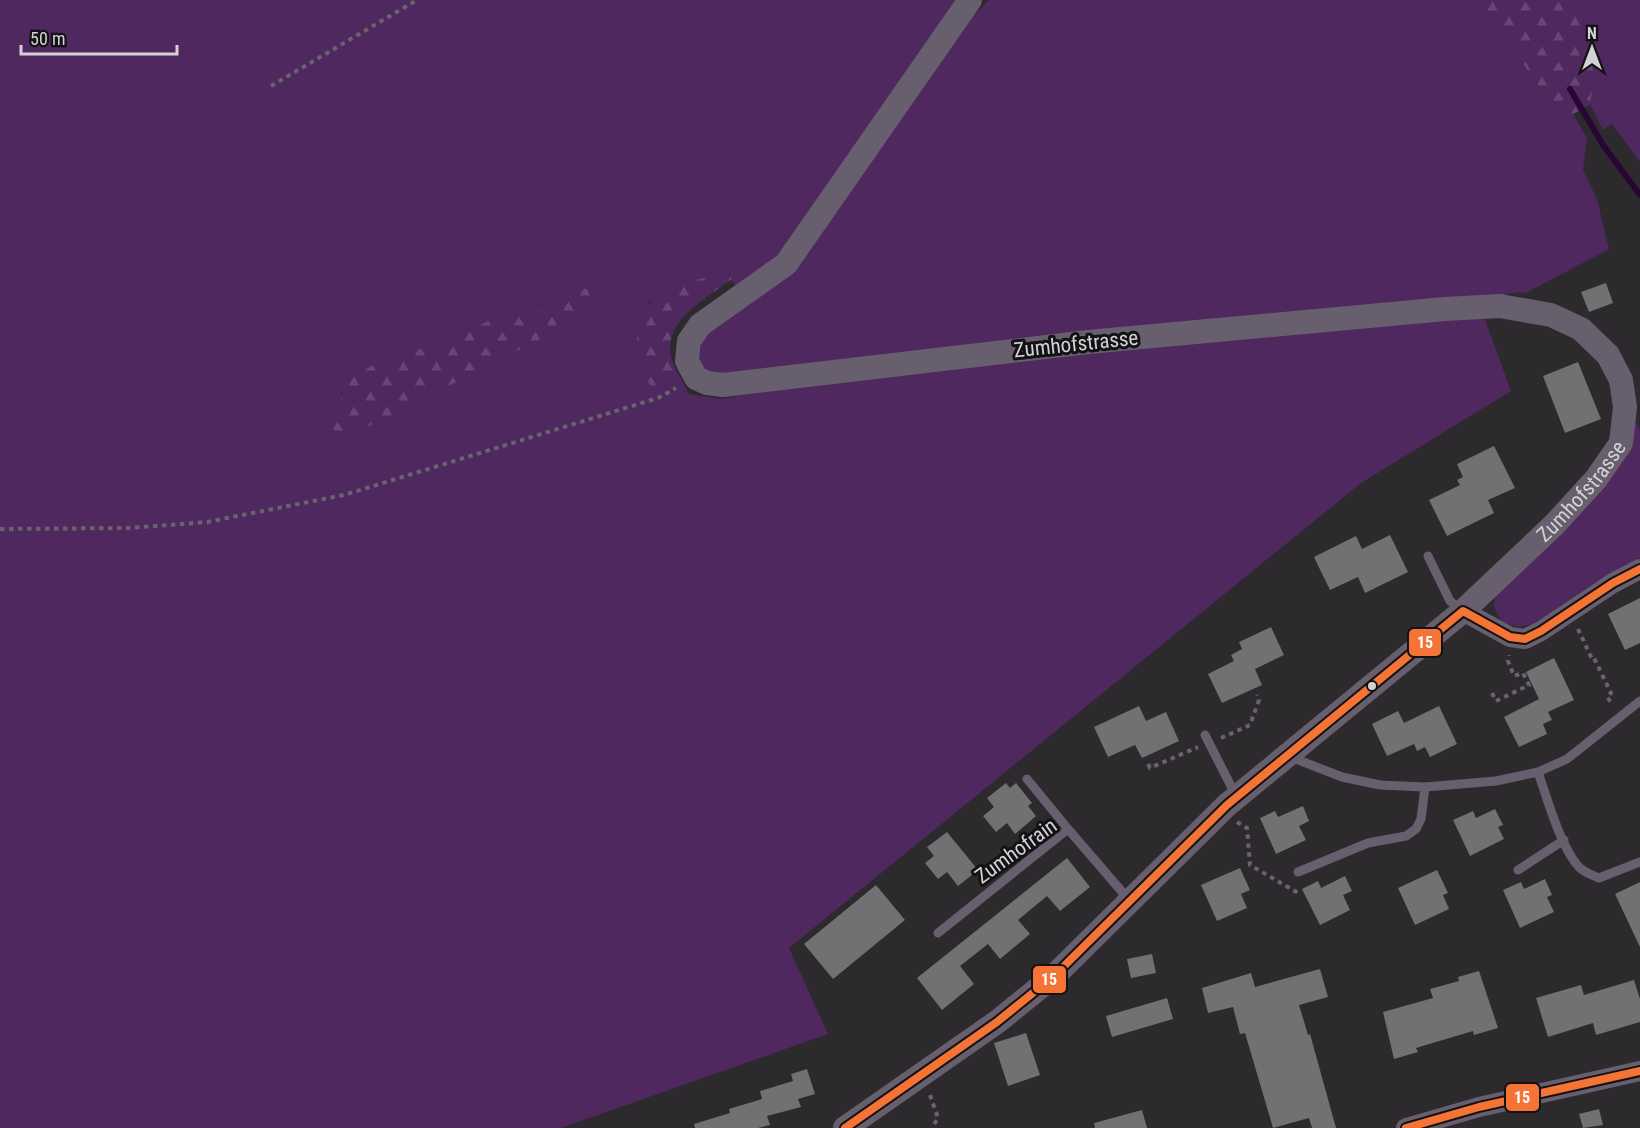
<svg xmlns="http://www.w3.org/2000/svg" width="1640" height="1128" viewBox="0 0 1640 1128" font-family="'Roboto Condensed',sans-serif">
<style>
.green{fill:#4e285e}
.forest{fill:url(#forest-firs)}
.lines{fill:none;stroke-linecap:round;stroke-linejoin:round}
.stream{stroke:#270634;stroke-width:6}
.building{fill:#717072}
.path{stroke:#69636c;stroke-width:4;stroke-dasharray:4.5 4.5;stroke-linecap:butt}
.service{stroke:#685f6e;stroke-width:9}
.minor{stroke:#685f6e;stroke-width:20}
.tertiary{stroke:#685f6e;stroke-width:24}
.bus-1-casing{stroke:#131214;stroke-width:12}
.bus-1{stroke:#f57335;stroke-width:8}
.bus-dot{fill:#d5d2d6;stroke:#131214;stroke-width:2}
.labels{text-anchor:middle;stroke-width:6;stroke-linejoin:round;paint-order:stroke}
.street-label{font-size:21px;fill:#d5d2d6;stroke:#131214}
.line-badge{stroke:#131214;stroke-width:2}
.badge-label{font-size:16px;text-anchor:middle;font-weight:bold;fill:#fff}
</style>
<defs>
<pattern id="forest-firs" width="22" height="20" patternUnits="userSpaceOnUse" patternTransform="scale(1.5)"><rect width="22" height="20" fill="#4e285e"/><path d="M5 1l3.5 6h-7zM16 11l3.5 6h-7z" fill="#674674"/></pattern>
</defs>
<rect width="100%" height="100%" fill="#2c2a2d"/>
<path class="green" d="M0,0H966L779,258L739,291L727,273L649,302L668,385L680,377L689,394L722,399L821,380L1483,314L1511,391L1361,483L789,948L828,1034L561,1128H0Z
M989,0H1479L1536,83L1552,102L1573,114L1587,139L1583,170L1597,199L1609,249L1526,293L1518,292L1478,300L724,381L698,370L702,336L788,272L973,16Z
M1569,0H1640V162L1612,124L1603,130L1590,105L1593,77L1588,42L1573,6Z
M1635,419L1640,430V558L1585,589L1546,616L1532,624L1518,627L1503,623C1494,611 1491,604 1498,590Z"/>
<path class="forest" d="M1479,0H1569C1582,17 1593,55 1593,77C1594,86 1591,96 1590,105L1573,114L1552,102L1536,83Z
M728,273L732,279C698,304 649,328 680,377L668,385L652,388C644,376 642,366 639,353C626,294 682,282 728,273Z
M587,288L598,290L603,301L570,324L344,439L334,434L332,419L350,379L373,365L438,343L498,317L539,310Z"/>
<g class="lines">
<path class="stream" d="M1570,89L1603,145L1640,195"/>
</g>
<path class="building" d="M1606,283L1613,303L1589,312L1581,292Z
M1578,362L1601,419L1565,433L1543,376Z
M1494,446L1515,488L1488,500L1494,513L1447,536L1429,500L1460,485L1457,480L1463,477L1457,464Z
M1390,535L1408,572L1365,593L1358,577L1330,590L1314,557L1356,536L1362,549Z
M1640,598V643L1625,650L1608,614Z
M1271,627L1284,655L1255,669L1262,685L1222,703L1208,674L1234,661L1231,655L1242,649L1239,642Z
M1554,658L1574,700L1548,712L1552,720L1543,724L1547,734L1519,747L1504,717L1539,699L1526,672Z
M1139,706L1146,721L1166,712L1179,741L1142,758L1135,745L1108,757L1094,727Z
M1439,706L1457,744L1430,757L1425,747L1417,751L1414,744L1387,756L1372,724L1398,711L1404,723Z
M1006,783L1010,788L1016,783L1032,803L1028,806L1036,816L1015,834L1007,823L996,832L983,816L994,807L987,798Z
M1303,806L1309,821L1299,826L1306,840L1276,854L1260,818L1275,811L1278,817Z
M1495,809L1503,825L1498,827L1504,839L1470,856L1453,820L1473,811L1476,818Z
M947,832L978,870L958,886L947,872L938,879L925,863L934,856L927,847Z
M1067,858L1090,887L1060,911L1047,896L1018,920L1030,934L1000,959L988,944L960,966L974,984L942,1010L917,978Z
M1240,868L1250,890L1241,894L1247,908L1217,921L1201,885Z
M1437,870L1448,893L1443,895L1449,909L1415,925L1398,888Z
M1345,876L1352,891L1343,895L1350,910L1320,925L1302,889L1318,881L1321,888Z
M1545,879L1552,895L1547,897L1554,912L1520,928L1503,890L1521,882L1524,889Z
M1640,882V947L1615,894Z
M876,885L905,920L833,979L804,944Z
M1152,954L1156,973L1131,978L1127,959Z
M1320,969L1328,997L1299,1005L1308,1035L1310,1034L1336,1128H1312L1309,1118L1273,1128L1245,1033L1240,1034L1233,1007L1208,1013L1202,988L1251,973L1255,987Z
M1479,971L1498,1028L1474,1035L1473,1031L1416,1048L1418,1052L1394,1059L1383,1012L1433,998L1430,989L1459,981L1458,977Z
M1634,980L1640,999V1022L1596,1035L1593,1023L1548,1037L1536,998L1581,985L1584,995Z
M1167,998L1173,1019L1112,1037L1106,1016Z
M1026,1033L1040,1075L1008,1086L994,1043Z
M807,1069L815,1094L798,1099L801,1107L767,1116L770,1125L758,1128H695L694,1124L730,1113L729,1109L762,1099L760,1091L793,1081L791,1074Z
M1599,1109L1603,1125L1583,1128L1579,1114Z
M1142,1110L1147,1128H1095L1094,1123Z"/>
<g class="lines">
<path class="path" d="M271,86L417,0
M0,529L129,528L207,522L344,495L658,398L676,388
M1578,629L1592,659L1594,658L1611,693L1607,697L1613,705
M1492,693L1496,701L1529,685L1523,673L1514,676L1508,661L1509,655
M1221,738L1250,725L1259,700L1257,695
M1148,764L1150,768L1198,747
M1237,822L1247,828L1250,865L1300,894
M930,1095L938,1118L932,1128"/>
<path class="service" d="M1428,556L1450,601L1463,611
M1205,735L1231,786L1239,795
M1288,756L1342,777L1380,785L1425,787L1496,781L1538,772L1567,759L1640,701
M1538,772C1547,798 1561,848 1579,867C1585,873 1592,875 1599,878L1640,862
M1027,779L1068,829
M1518,870L1564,840
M1298,872L1368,843L1406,836L1416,829L1421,819L1425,787
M938,933L1068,829L1130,901"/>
<path class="minor" d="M1463,611L1510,637L1525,639L1541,631L1613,583L1640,569
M1406,1128L1479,1107L1640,1071"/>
<path class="tertiary" id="s1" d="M845,1128L997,1022L1055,975L1227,805L1463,611L1554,525L1596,479L1621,443L1625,407L1621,380L1608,355L1581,329L1551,315L1500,306L1445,309L1088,342L723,385L707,383L696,378L687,361L689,341L700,325L786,264L970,0"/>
<defs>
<path id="bus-1" d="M845,1128L997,1022L1055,975L1227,805L1463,611L1510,637L1525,639L1541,631L1613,583L1640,569
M1406,1128L1479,1107L1640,1071"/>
</defs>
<use href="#bus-1" class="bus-1-casing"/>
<use href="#bus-1" class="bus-1"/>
</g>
<circle class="bus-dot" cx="1372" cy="686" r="5"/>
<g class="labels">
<g class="street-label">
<text transform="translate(1076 344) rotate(-6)" y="7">Zumhofstrasse</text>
<text dy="7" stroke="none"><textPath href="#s1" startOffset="976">Zumhofstrasse</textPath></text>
<text transform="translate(1016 851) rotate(-36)" y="7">Zumhofrain</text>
</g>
</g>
<g class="line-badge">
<rect x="1408" y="628" width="34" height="29" rx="6" fill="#f57335"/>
<rect x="1032" y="965" width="35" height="29" rx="6" fill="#f57335"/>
<rect x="1505" y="1083" width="35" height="29" rx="6" fill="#f57335"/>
</g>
<g class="badge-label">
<text x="1425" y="648">15</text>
<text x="1049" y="985">15</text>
<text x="1522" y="1103">15</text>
</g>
<g transform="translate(1592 48)" stroke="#131214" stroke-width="4.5" paint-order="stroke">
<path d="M0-4.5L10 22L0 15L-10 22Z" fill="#d5d2d6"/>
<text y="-9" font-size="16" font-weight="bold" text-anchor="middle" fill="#d5d2d6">N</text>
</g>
<path d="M21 45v9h156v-9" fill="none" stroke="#d5d2d6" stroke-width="3"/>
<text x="30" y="45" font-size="18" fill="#d5d2d6" stroke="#131214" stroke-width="4.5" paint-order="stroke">50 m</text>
</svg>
